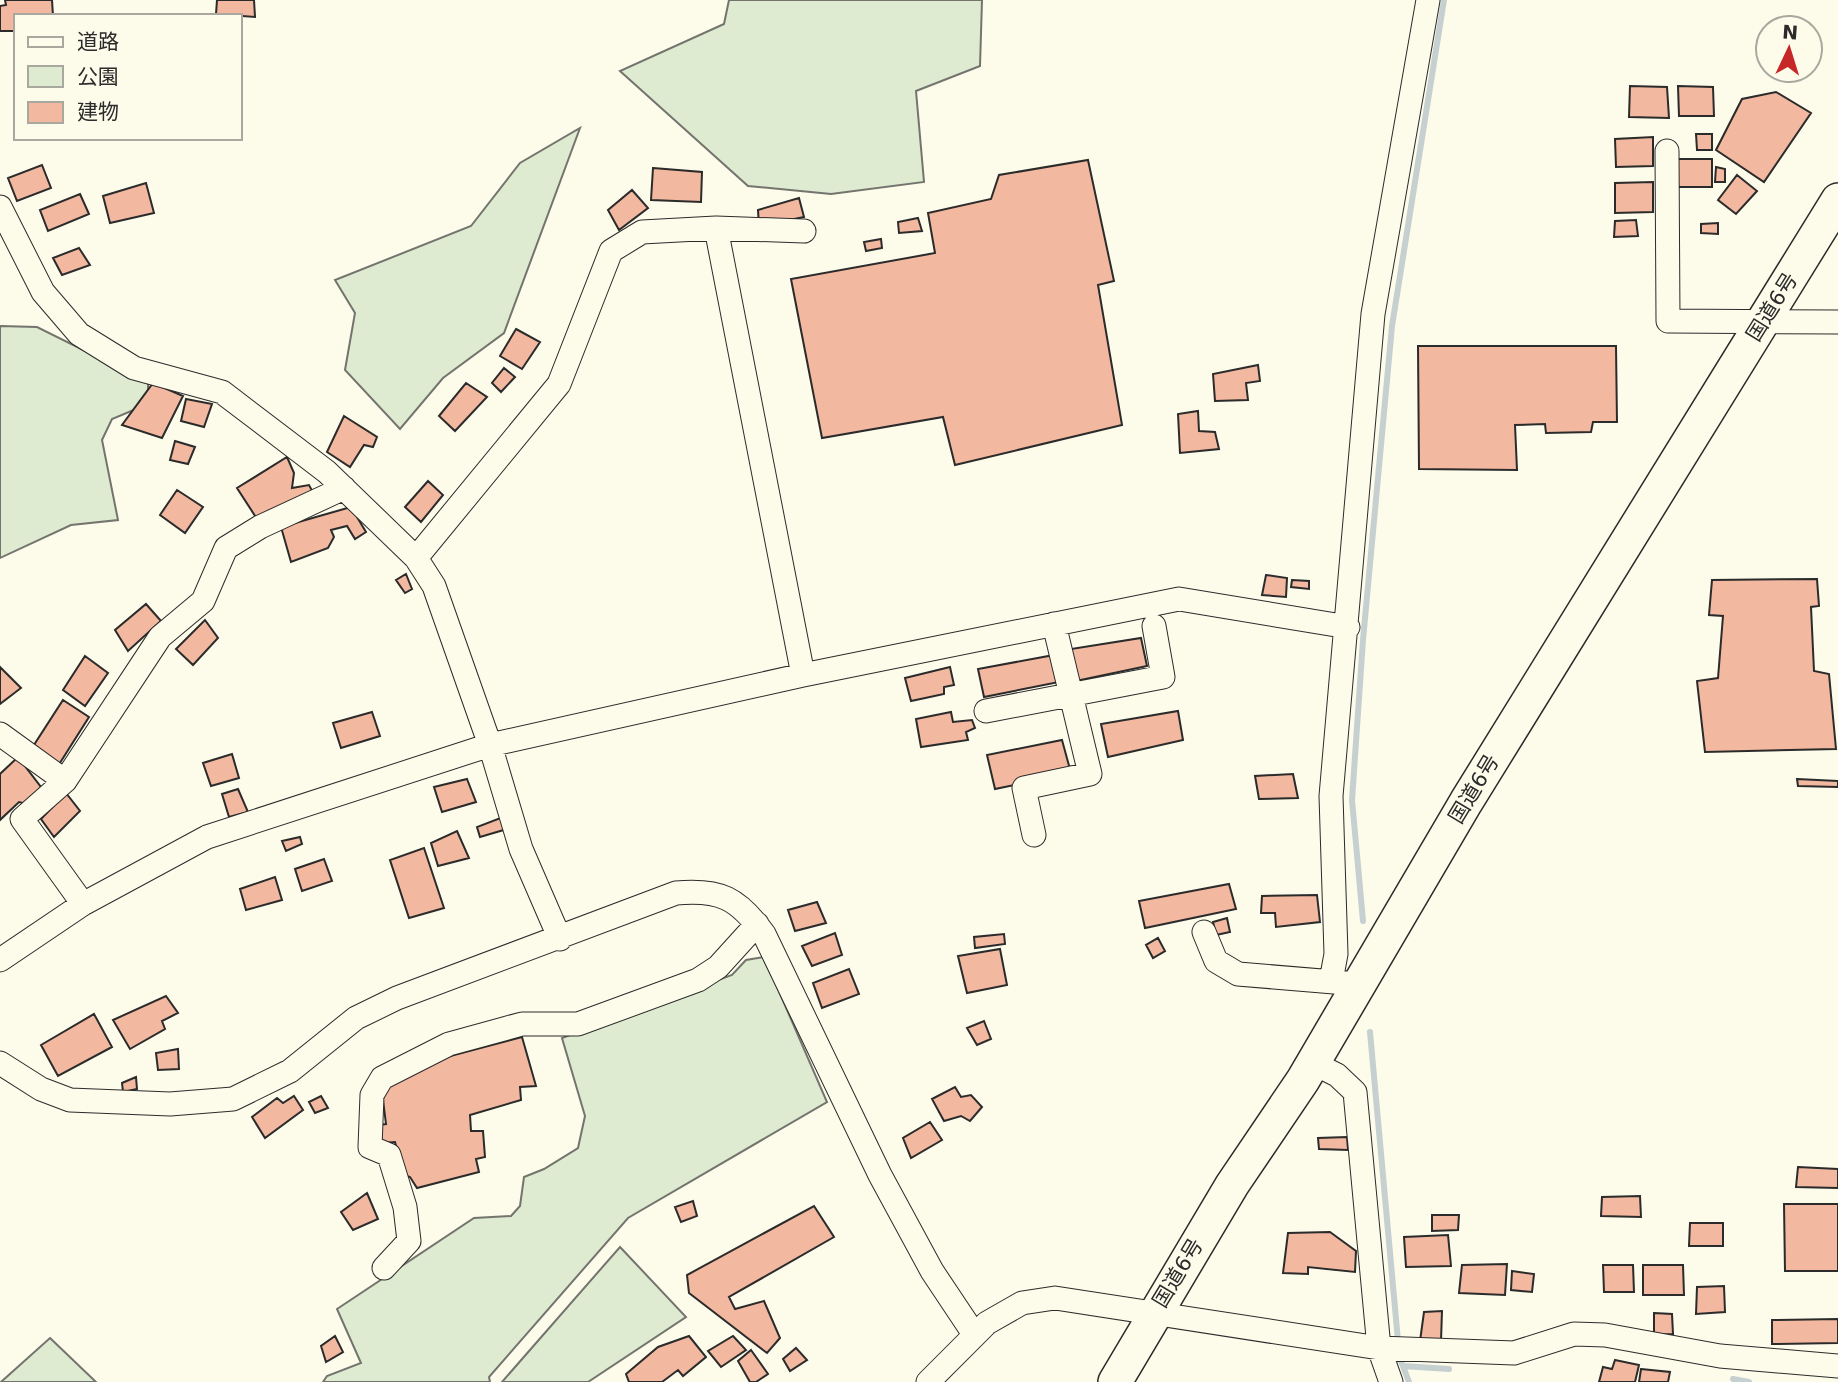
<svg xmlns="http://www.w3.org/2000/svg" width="1838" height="1382" viewBox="0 0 1838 1382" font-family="'DejaVu Sans','Noto Sans JP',sans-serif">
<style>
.green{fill:#deebd1;stroke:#74746e;stroke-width:2}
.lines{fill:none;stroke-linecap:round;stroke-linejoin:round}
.stream{stroke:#c7d0d0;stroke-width:6}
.building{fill:#f2b8a0;stroke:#2b2b2b;stroke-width:2}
.minor-casing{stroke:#2b2b2b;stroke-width:25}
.highway-casing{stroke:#2b2b2b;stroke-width:36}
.minor{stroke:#fdfbea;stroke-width:23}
.highway{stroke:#fdfbea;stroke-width:33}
.labels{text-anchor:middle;stroke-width:5;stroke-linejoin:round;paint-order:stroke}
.street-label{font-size:21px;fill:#2b2b2b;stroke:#fdfbea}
</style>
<rect width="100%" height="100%" fill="#fdfbea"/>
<path class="green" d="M729,0H982L980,66L916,91L924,182L831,194L748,186L620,71L724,24Z
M580,128L504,333L443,378L400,429L345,370L355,313L335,280L471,226L520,163Z
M0,326L37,327L148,382V404L112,419L102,440L118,520L71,525L0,558Z
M764,957L827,1102L628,1218L489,1377L490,1382H323L327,1376L361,1363L337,1309L474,1218L511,1216L520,1206L524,1177L544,1169L578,1148L585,1116L562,1038L732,975L746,960Z
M620,1247L686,1317L588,1382H502Z
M50,1338L96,1382H1Z"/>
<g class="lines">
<path class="stream" d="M1363,921L1352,800L1363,640L1392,326L1444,0
M1370,1032L1398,1341
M1401,1361L1409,1382
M1403,1366L1449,1369
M1733,1379L1749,1382"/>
</g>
<path class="building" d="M5,0H52L53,16H16V31H0V6L6,5Z
M217,0H254L255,17L216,14Z
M1630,86L1667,87L1669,118L1629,117Z
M1678,86L1713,87L1714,116H1679Z
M1776,92L1811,113L1764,182L1716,150L1742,99Z
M1696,134H1712V150H1697Z
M1653,137V166L1616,167L1615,139Z
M1676,159H1712V187H1676Z
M1088,160L1114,281L1098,285L1122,425L955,465L943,417L822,438L791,279L935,253L928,213L991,199L999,175Z
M42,165L51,188L17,201L8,178Z
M1716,167L1725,169V182H1715Z
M653,168L702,172L701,202L651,200Z
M1737,175L1757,191L1736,214L1718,200Z
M1653,182V212L1615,213V183Z
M146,183L154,213L110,223L103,196Z
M632,190L648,208L619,230L608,210Z
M80,194L89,214L48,231L40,210Z
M799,198L804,217L759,226L758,210Z
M918,218L922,231L899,233L898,222Z
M1636,220L1638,236L1614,237L1615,221Z
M1718,223V234L1701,233V224Z
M881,239L882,248L866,251L864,242Z
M79,248L90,265L62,275L53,258Z
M516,329L540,342L522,369L500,356Z
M1418,346H1616L1617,422H1593L1591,432L1546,433L1545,424L1515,425L1517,470L1419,469Z
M1258,365L1260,381L1246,383L1248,400L1215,401L1213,374Z
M504,368L515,377L501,392L492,383Z
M153,383L183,396L162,438L122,425Z
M466,383L487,397L455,431L439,416Z
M186,399L212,404L204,427L181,421Z
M1198,411L1199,431L1215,432L1219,449L1180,453L1178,414Z
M344,416L377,437L373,447L364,445L350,467L327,452Z
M175,441L195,447L188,464L170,460Z
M287,457L294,473L292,488L309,485L315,496L259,522L237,488Z
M428,481L443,495L421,522L405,507Z
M177,490L203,507L185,533L160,515Z
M351,507L366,532L355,539L347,526L331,530L334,537L328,548L291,562L281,527Z
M406,574L412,589L405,593L396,580Z
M1266,575L1287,578L1286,597L1262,595Z
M1817,579L1819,606L1811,607L1814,671L1829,674L1836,749L1705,752L1697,681L1718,678L1723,616L1709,615L1712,580Z
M1292,580L1309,581V589L1291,587Z
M146,604L161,621L128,651L115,630Z
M205,620L218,638L193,665L176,649Z
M1141,638L1147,666L1076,681L1071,649Z
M1054,655L1059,682L984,697L978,669Z
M85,656L108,673L85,706L63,690Z
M0,667L21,688L0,704Z
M950,667L954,685L944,687V694L911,701L905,678Z
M63,700L89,717L58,766L32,748Z
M1178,711L1183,740L1108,757L1101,724Z
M372,712L380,736L341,748L333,723Z
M951,712L953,722L972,720L975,728L966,732L968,740L921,747L916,719Z
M1062,740L1071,773L995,789L987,755Z
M232,754L239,778L211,786L203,763Z
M18,757L44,791L31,805L19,802L0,820V774Z
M1293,774L1298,798L1259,799L1255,776Z
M467,779L476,802L442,812L434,787Z
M1797,779L1838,781V787L1798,786Z
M238,789L248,812L229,817L222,794Z
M66,793L80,811L54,837L41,819Z
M503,817L507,829L480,837L477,827Z
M457,831L469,858L438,866L431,843Z
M300,837L302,844L286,851L282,841Z
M424,848L444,908L409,918L390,860Z
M324,859L332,881L302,891L295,869Z
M275,877L282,900L246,910L240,889Z
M1229,884L1236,909L1145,928L1139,901Z
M1317,895L1320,922L1276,927L1275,913H1261L1262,896Z
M817,902L826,923L795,931L788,910Z
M1227,918L1230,932L1216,935L1213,922Z
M835,933L842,955L812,966L802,946Z
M1004,934L1005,944L975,948L974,937Z
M1158,938L1165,951L1153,958L1146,945Z
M1000,949L1007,985L967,993L958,956Z
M849,969L859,994L822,1008L813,983Z
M166,996L178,1013L162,1021L165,1029L130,1049L113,1020Z
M94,1014L112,1047L58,1076L41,1045Z
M984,1021L991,1039L977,1045L967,1028Z
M522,1037L536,1086L520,1087L521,1100L470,1115L471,1131H483L485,1157L476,1159L479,1172L417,1188L410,1177L404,1175L395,1142L382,1143L377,1125L386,1124L383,1100L385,1082L420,1064Z
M178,1049L179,1069L158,1070L156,1053Z
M136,1077L137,1089L123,1092L122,1083Z
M955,1087L961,1097L971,1095L982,1107L970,1121L961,1116L944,1121L932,1099Z
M294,1096L303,1110L265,1138L252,1117L277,1098L283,1103Z
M321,1096L328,1108L315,1113L309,1102Z
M930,1122L942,1140L911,1158L903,1138Z
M1347,1137L1348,1150L1319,1149L1318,1138Z
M1798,1167L1838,1169V1188L1796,1187Z
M367,1193L378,1219L353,1230L341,1212Z
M1640,1196L1641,1217L1601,1216L1602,1197Z
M693,1201L697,1216L681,1222L675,1207Z
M1784,1204H1838V1271H1785Z
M814,1206L834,1237L729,1297L735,1309L764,1301L780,1338L767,1353L689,1293L687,1275Z
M1432,1215H1459L1458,1230L1432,1231Z
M1690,1223H1723V1246H1689Z
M1330,1232L1356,1251L1355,1272L1308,1267V1274L1283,1273L1288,1233Z
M1448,1235L1451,1266L1406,1267L1404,1237Z
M1507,1264L1505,1295L1459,1293L1462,1265Z
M1603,1265H1633L1634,1292H1604Z
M1643,1265H1683L1684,1295H1643Z
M1512,1271L1534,1274L1532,1292L1511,1290Z
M1724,1286L1725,1312L1696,1314L1697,1287Z
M1442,1311L1441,1341H1420L1424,1312Z
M1654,1313L1672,1314L1673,1334L1654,1335Z
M1838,1319V1343L1772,1344V1320Z
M335,1336L343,1352L326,1362L321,1346Z
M689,1336L706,1357L683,1376L678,1370L662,1382H629L626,1374L658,1347Z
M733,1336L746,1350L721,1367L708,1351Z
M796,1348L807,1360L790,1371L783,1359Z
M751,1350L768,1374L756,1382H750L738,1361Z
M1615,1360L1639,1365L1635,1382H1599L1603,1367L1612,1369Z
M1641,1369L1670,1372L1668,1382H1639Z"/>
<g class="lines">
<defs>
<path id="minor" d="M1667,151L1668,321L1838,322
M0,207L43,292L79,334L134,368L222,392L327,472L416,558L434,586L490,745L521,849L560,939
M716,228L803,675
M416,558L559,384L611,251L642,232L716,228L804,231
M986,711L1163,677L1154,626
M0,734L65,781
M1034,835L1024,788L1090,774L1054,624
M83,904L22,819L65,781L160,637L203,601L226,548L260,527L344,488
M1204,932L1216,961L1238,974L1346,983
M0,960L83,904L207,837L490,745L803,675L1179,599L1348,627
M1331,981L1336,954L1331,796L1373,314L1428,0
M0,1063L41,1089L70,1100L170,1104L233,1099L290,1071L356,1018L397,998L676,893C720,889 738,898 764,934L880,1175L932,1271L974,1334
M1313,1063L1337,1075L1355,1092L1379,1348L1391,1382
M384,1268L409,1241L405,1207L389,1155L370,1147L372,1095L382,1078L449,1044L522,1024H578L698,980L718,967L757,924
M928,1382L987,1323L1022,1303L1055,1298L1379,1348L1514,1353L1574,1334L1605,1335L1720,1356L1838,1366"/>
<path id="highway" d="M1115,1382L1232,1185L1303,1080L1466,802L1838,200"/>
</defs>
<use href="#minor" class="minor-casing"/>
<use href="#highway" class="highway-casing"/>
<use href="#minor" class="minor"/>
<use href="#highway" class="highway"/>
</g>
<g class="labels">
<g class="street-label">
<text transform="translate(1772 307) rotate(-58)" y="7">国道6号</text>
<text transform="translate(1474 789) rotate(-59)" y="7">国道6号</text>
<text transform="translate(1178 1273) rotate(-59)" y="7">国道6号</text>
</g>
</g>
<rect x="14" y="14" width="228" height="126" fill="#fdfbea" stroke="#a9a89e" stroke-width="2"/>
<rect x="28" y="37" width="35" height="10" fill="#fdfbea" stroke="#a9a89e" stroke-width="2"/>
<text x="77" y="49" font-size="21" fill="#2b2b2b">道路</text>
<rect x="28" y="66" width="35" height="21" fill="#deebd1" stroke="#a9a89e" stroke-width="2"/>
<text x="77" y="84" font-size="21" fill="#2b2b2b">公園</text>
<rect x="28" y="102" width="35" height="21" fill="#f2b8a0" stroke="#a9a89e" stroke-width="2"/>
<text x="77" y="119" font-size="21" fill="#2b2b2b">建物</text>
<g transform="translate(1789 49) rotate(4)"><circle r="33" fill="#fdfbea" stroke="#a9a89e" stroke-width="2"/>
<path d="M0-5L12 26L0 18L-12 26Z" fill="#c62828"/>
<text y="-10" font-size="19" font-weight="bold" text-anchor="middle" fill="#2b2b2b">N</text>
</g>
</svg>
